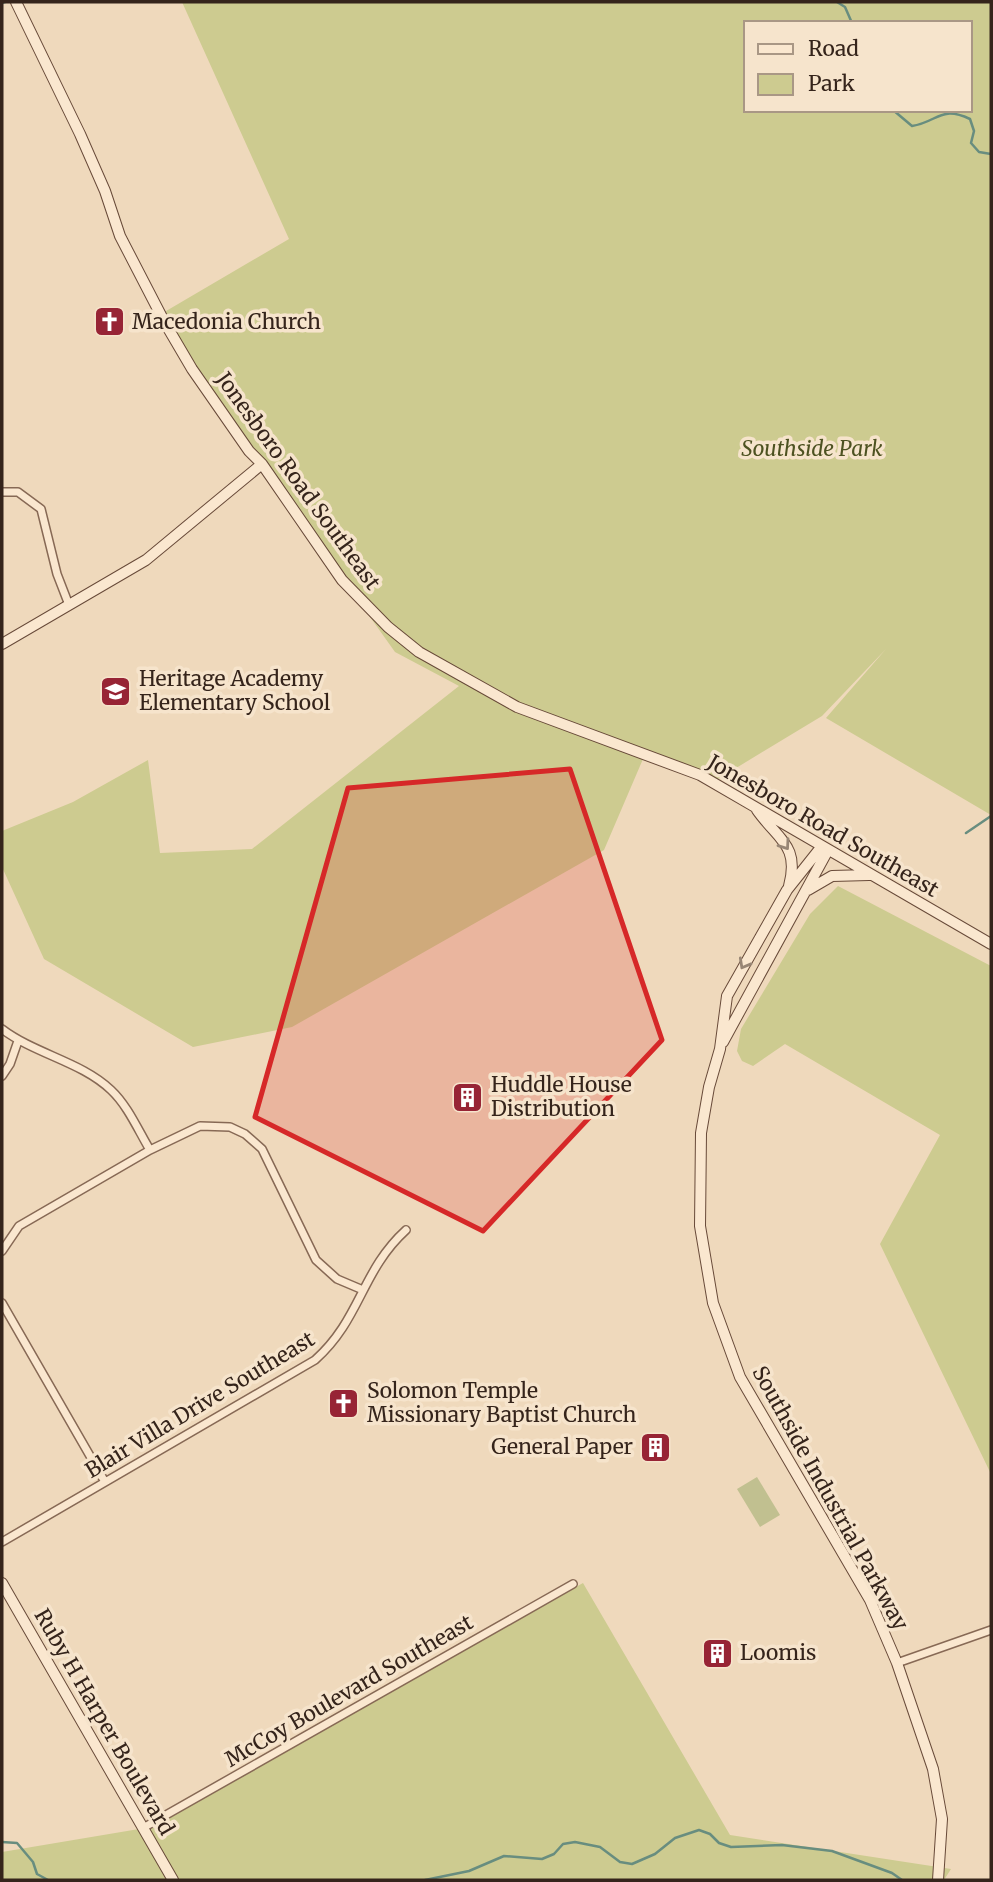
<svg xmlns="http://www.w3.org/2000/svg" width="993" height="1882" viewBox="0 0 993 1882" font-family="Merriweather,serif">
<style>
.green{fill:#cdcb90;fill-rule:evenodd}
.cemetery{fill:#c1c090}
.lines{fill:none;stroke-linecap:round;stroke-linejoin:round}
.stream{stroke:#688d7f;stroke-width:2.5}
.street-casing{stroke:#876955;stroke-width:10}
.secondary-casing{stroke:#684a39;stroke-width:12}
.street{stroke:#fae7cf;stroke-width:7}
.secondary{stroke:#fae7cf;stroke-width:10}
.oneway{stroke:#988675}
.marked{fill:#d62828;fill-opacity:0.2;stroke:#d62828;stroke-width:5;stroke-linejoin:round}
.labels{text-anchor:middle;stroke-width:7;stroke-linejoin:round;paint-order:stroke}
.poi-label{font-size:21px;fill:#35241b;stroke:#f6e4cc;text-anchor:start}
.park-label{font-size:21px;font-style:italic;fill:#4d5221;stroke:#f6e4cc}
.street-label{font-size:21px;fill:#35241b;stroke:#f6e4cc}
</style>
<rect width="100%" height="100%" fill="#efd9bc"/>
<path class="green" d="M182,2H991V815L826,718L886,649L822,716L708,785L646,752L604,850L292,1027L193,1047L44,959L2,867V831L73,802L148,760L160,853L252,849L459,686L395,652L251,450L161,314L289,239ZM746,23H970V110H746Z
M838,886L991,966L990,1472L880,1244L940,1135L785,1044L753,1066L742,1061L737,1051L741,1029L810,914Z
M583,1583L730,1835L951,1869L944,1880H2V1852L139,1829Z"/>
<path class="cemetery" d="M757,1477L780,1515L760,1527L737,1489Z"/>
<g class="lines">
<path class="stream" d="M837,2L845,7L852,23
M2,3L5,2
M893,110L912,126C938,122 940,105 970,119L974,131L971,143L979,152L991,154
M966,833L991,816
M2,1842L17,1843L33,1862L37,1874L48,1880
M425,1880L469,1871L504,1856L542,1859L554,1854L563,1844L575,1842L600,1847L620,1862L632,1864L655,1854L675,1838L699,1830L710,1834L719,1843L731,1847L782,1845L832,1851L892,1873L902,1880"/>
<defs>
<path id="street" d="M2,492H18L41,509L57,574L69,605
M2,1029C35,1054 82,1062 111,1090C128,1106 138,1130 150,1150
M2,1076L10,1064L18,1041
M2,1251L19,1226L150,1150L200,1126L230,1127L245,1134L262,1149L316,1260L337,1279L363,1290
M2,1303L105,1482
M2,1542L315,1360C361,1319 361,1271 406,1230
M897,1663L991,1630
M143,1828L573,1584"/>
<path id="secondary" d="M16,2L80,134L105,191L120,236L165,323L192,369L249,451L262,464L342,580L388,627L419,652L517,707L700,775L991,944
M2,644L146,560L262,464
M757,810C778,840 800,845 789,886
M822,846L787,890L727,996L720,1049L709,1087L701,1133L700,1226L713,1303L740,1377L870,1600L897,1663L933,1769L942,1819L938,1880
M808,890L832,876L869,875
M723,1042L828,850
M2,1583L173,1880"/>
</defs>
<use href="#street" class="street-casing"/>
<use href="#secondary" class="secondary-casing"/>
<use href="#street" class="street"/>
<use href="#secondary" class="secondary"/>
</g>
<defs><path id="oneway-chevron" d="M-2-3.5L2.5 0L-2 3.5" fill="none" stroke-width="1.6" stroke-linecap="round" stroke-linejoin="round" transform="scale(1.75)"/></defs>
<g class="oneway">
<use href="#oneway-chevron" transform="translate(785 845) rotate(55)"/>
<use href="#oneway-chevron" transform="translate(744 964) rotate(119)"/>
</g>
<path class="marked" d="M570,769L662,1040L483,1231L255,1117L348,788Z"/>
<defs>
<symbol id="church-square" viewBox="-11 -11 22 22"><rect x="-9" y="-9" width="18" height="18" rx="4" fill="#972435" stroke="#f6e4cc"/><path d="M-1.2-6h2.4v3.5h3.3v2.4h-3.3V6h-2.4V-.1h-3.3v-2.4h3.3Z" fill="#fff"/></symbol>
<symbol id="school-square" viewBox="-11 -11 22 22"><rect x="-9" y="-9" width="18" height="18" rx="4" fill="#972435" stroke="#f6e4cc"/><path d="M0-5L7-2L0 1L-7-2ZM-4 1L0 2.5L4 1V4Q0 6-4 4Z" fill="#fff"/></symbol>
<symbol id="building-square" viewBox="-11 -11 22 22"><rect x="-9" y="-9" width="18" height="18" rx="4" fill="#972435" stroke="#f6e4cc"/><path d="M-4-6H4V6H1V3H-1V6H-4ZM-2.5-4.3h1.7v1.8h-1.7ZM.8-4.3h1.7v1.8H.8ZM-2.5-1h1.7V.8h-1.7ZM.8-1h1.7V.8H.8Z" fill="#fff"/></symbol>
</defs>
<g fill-rule="evenodd">
<use href="#church-square" x="92" y="304" width="35" height="35"/>
<use href="#school-square" x="98" y="674" width="35" height="35"/>
<use href="#building-square" x="450" y="1080" width="35" height="35"/>
<use href="#church-square" x="326" y="1386" width="35" height="35"/>
<use href="#building-square" x="638" y="1430" width="35" height="35"/>
<use href="#building-square" x="700" y="1636" width="35" height="35"/>
</g>
<g class="labels">
<g class="poi-label">
<text x="132" y="329">Macedonia Church</text>
<text x="139" y="686">Heritage Academy<tspan x="139" dy="24">Elementary School</tspan></text>
<text x="491" y="1092">Huddle House<tspan x="491" dy="24">Distribution</tspan></text>
<text x="367" y="1398">Solomon Temple<tspan x="367" dy="24">Missionary Baptist Church</tspan></text>
<text x="633" y="1454" text-anchor="end">General Paper</text>
<text x="740" y="1660">Loomis</text>
</g>
<g class="park-label">
<text x="812" y="456">Southside Park</text>
</g>
<g class="street-label">
<text transform="translate(298 481) rotate(54)" y="7">Jonesboro Road Southeast</text>
<text transform="translate(823 826) rotate(30)" y="7">Jonesboro Road Southeast</text>
<text transform="translate(200 1405) rotate(-31)" y="7">Blair Villa Drive Southeast</text>
<text transform="translate(830 1498) rotate(61)" y="7">Southside Industrial Parkway</text>
<text transform="translate(349 1691) rotate(-30)" y="7">McCoy Boulevard Southeast</text>
<text transform="translate(104 1722) rotate(60)" y="7">Ruby H Harper Boulevard</text>
</g>
</g>
<rect width="993" height="1882" fill="none" stroke="#35241b" stroke-width="7"/>
<rect x="744" y="21" width="228" height="91" fill="#f6e4cc" stroke="#a99785" stroke-width="2"/>
<rect x="758" y="44" width="35" height="10" fill="#fae7cf" stroke="#a99785" stroke-width="2"/>
<text x="808" y="56" font-size="21" fill="#35241b">Road</text>
<rect x="758" y="74" width="35" height="21" fill="#cdcb90" stroke="#a99785" stroke-width="2"/>
<text x="808" y="91" font-size="21" fill="#35241b">Park</text>
</svg>
